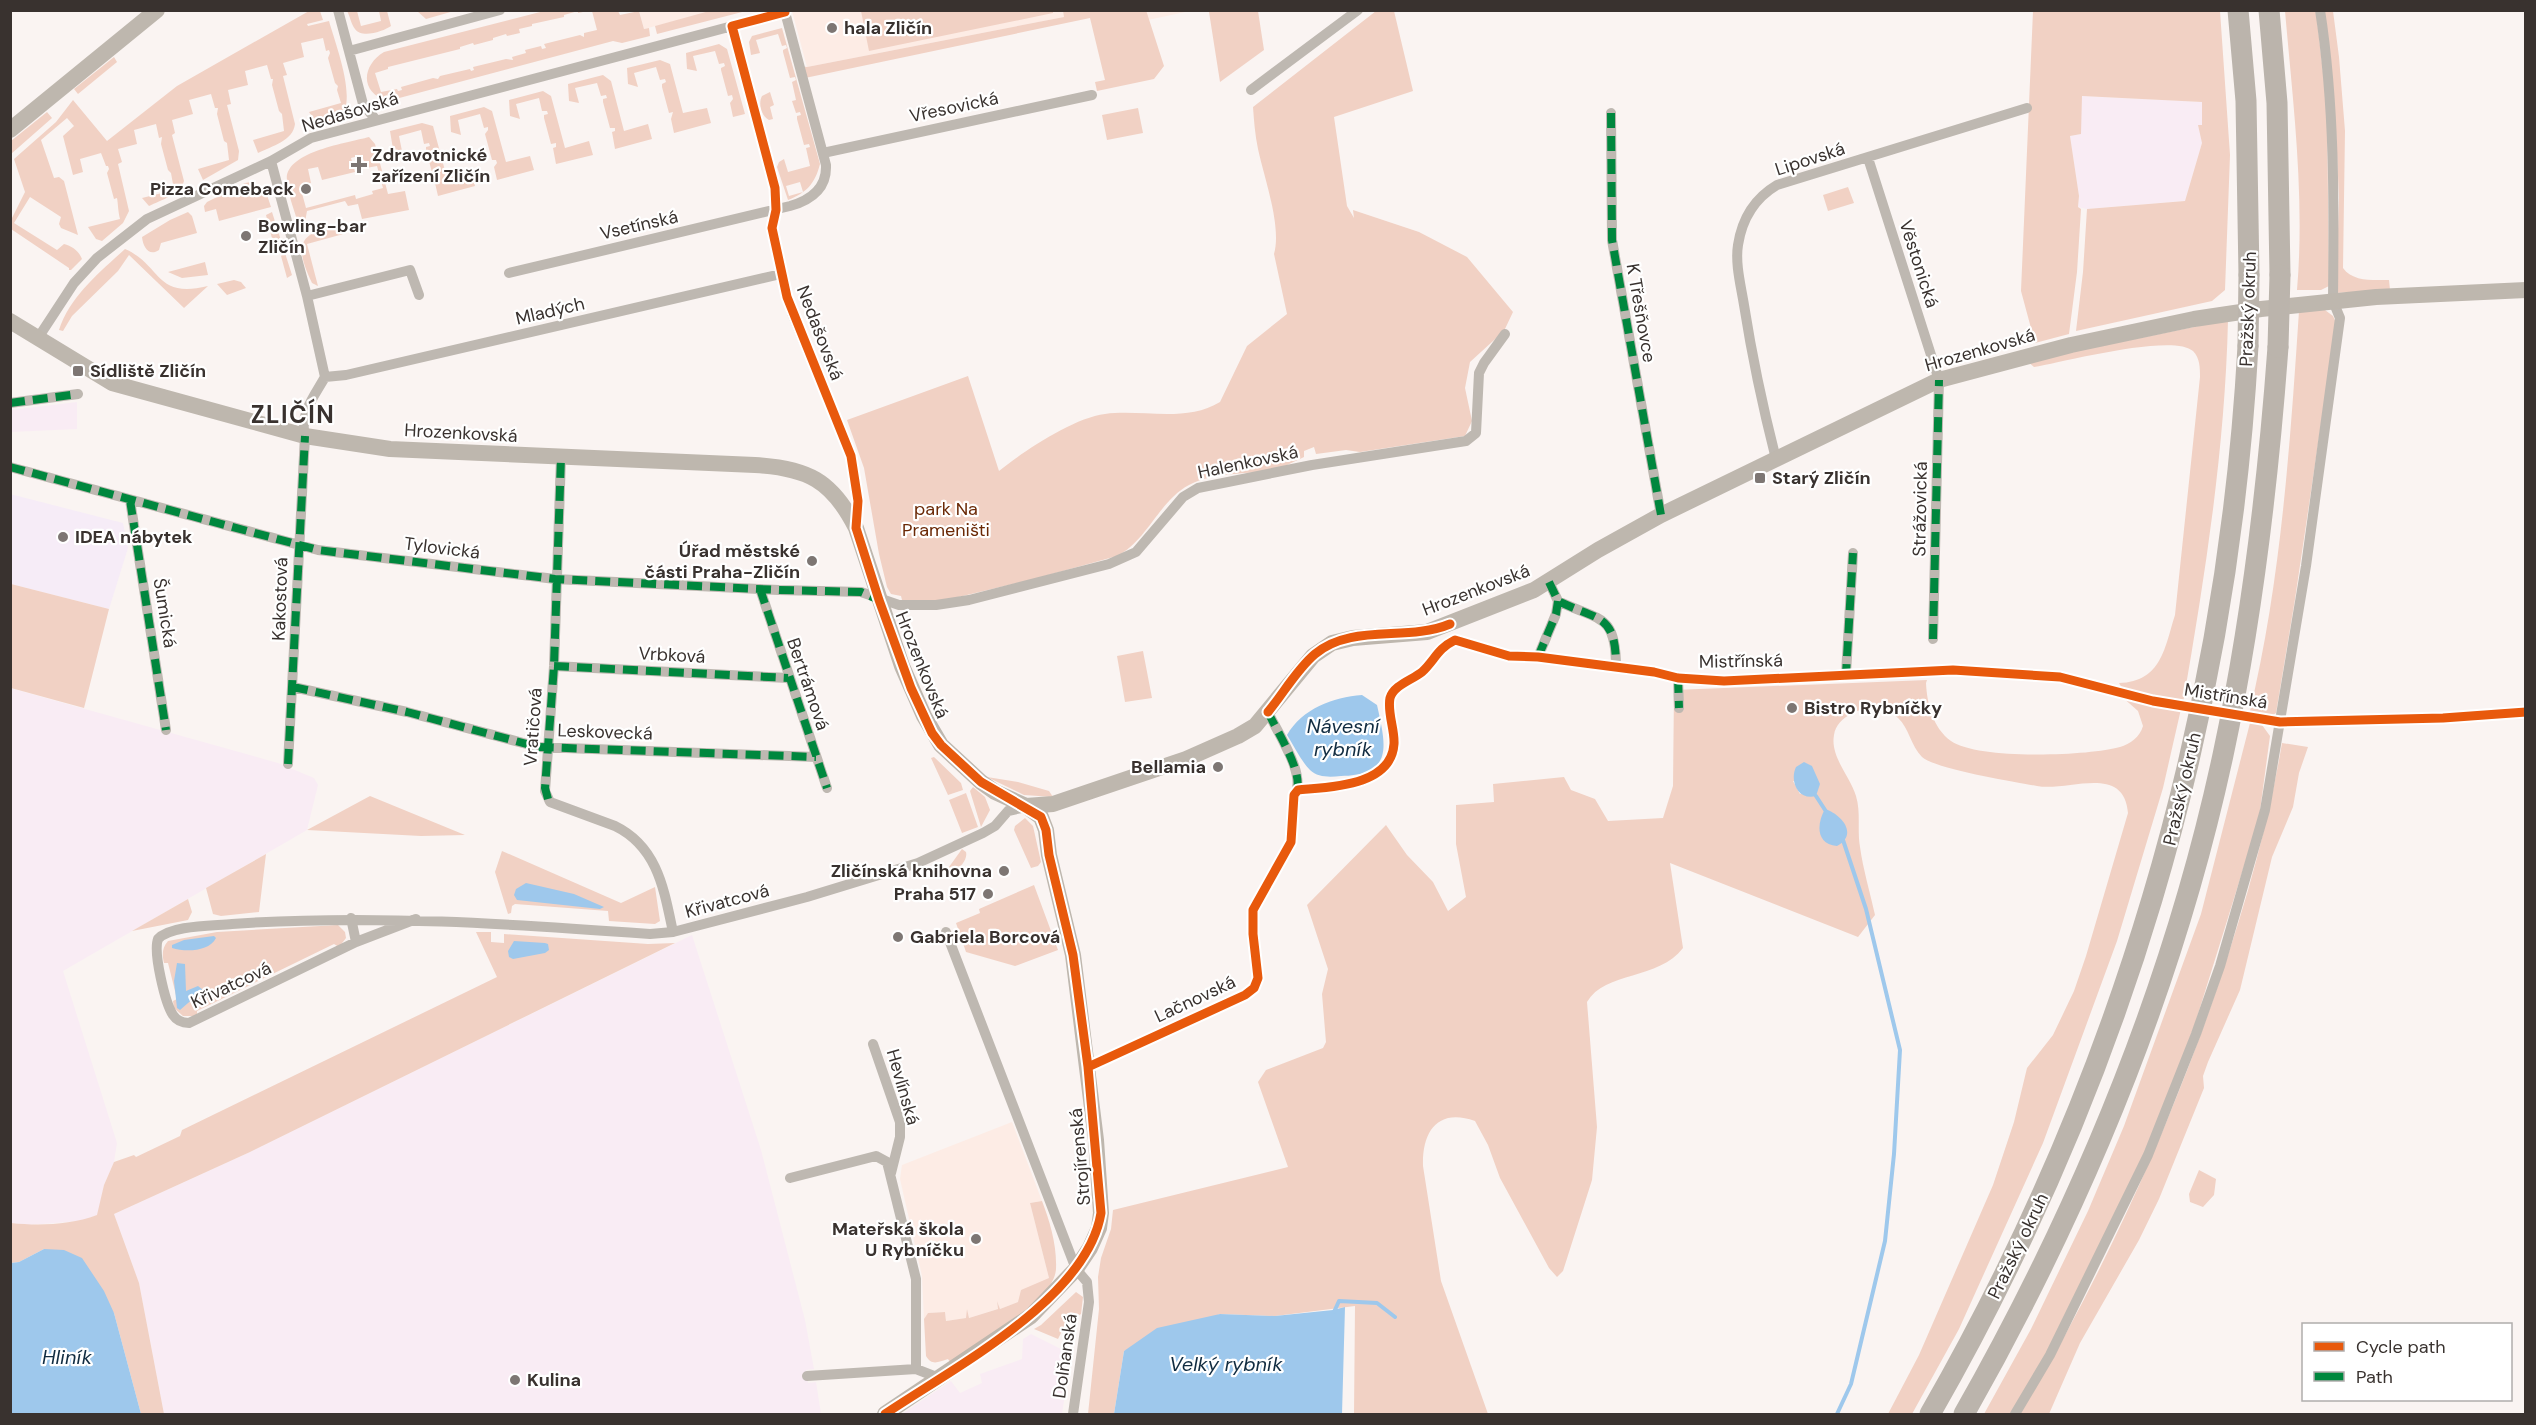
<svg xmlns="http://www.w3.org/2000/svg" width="2536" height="1425" viewBox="0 0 2536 1425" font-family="'DM Sans',sans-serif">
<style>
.commercial{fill:#f6ecf7}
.industrial{fill:#f9ecf4}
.built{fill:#fdece5}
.green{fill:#f1d1c4;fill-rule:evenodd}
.water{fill:#9ec8ec}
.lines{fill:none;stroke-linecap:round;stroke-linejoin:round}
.stream{stroke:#9ec8ec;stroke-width:4}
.street{stroke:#beb8b1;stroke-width:10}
.secondary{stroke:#beb7ae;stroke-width:16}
.highway{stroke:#bbb4ac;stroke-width:21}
.highway-bridge{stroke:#bbb4ac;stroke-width:21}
.quiet{stroke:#00873e;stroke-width:8;stroke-dasharray:15 8;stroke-linecap:butt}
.cycleway-casing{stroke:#fff;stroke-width:13}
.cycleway{stroke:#e8590c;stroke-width:9}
.poi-dot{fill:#7d7673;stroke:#fff;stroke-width:2}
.labels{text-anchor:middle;stroke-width:4.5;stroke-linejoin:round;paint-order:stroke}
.poi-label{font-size:18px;font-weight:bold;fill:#39322f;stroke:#fff;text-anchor:start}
.street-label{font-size:18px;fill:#39322f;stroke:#fff}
.park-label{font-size:18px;fill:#6a2805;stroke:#fff}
.water-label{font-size:20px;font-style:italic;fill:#112c41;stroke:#fff}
.district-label{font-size:24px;font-weight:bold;letter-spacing:1.5px;fill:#39322f;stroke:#fff}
</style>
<rect width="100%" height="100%" fill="#faf4f2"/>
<path class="commercial" d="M10,494L123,523L128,548L109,609L11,584Z"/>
<path class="industrial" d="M2081,96L2202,102V125H2198L2202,143L2185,201L2087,209L2078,207L2079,196L2070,136L2081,134Z
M77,402V429L11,432V410Z
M10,688L278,763L314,778L318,785L307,830L63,971L117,1143L114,1162L104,1185L98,1215L81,1221L28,1225L11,1223Z
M692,935L761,1150L805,1320L814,1369L806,1370L808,1383L816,1382L821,1414H164L139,1283L114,1214L250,1152Z
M1031,1334L1071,1354L1062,1414H902L951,1381L960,1393L982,1383L980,1374L1022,1359L1023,1339Z"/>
<path class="built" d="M639,10L713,11L644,29Z
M1063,10L1064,17L807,67L792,11Z
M1146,11H1190L1148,20Z
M1012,1122L1042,1201L1030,1203L1049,1278L1018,1302L1000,1309L997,1301L998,1309L969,1318L967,1309V1318L946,1321L945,1312L928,1313L924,1319L922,1276L900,1179L902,1165Z"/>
<path class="green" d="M713,10L746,11L657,34L655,26Z
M1146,10L1164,66L1154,79L1097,91L1095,82L1105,80L1090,18L805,78L800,66L807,67L1064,17L1063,11Z
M309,11H320L323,20L307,24L308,26L329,21C335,43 358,101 340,117C334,121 324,123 318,125L309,112L341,103L337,90L338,86L335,83L328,58L330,53L329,50L326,51L323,38L301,43L304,57L283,63L287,75L283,76L295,124C293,141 272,146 258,153L253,140L284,131L282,114L279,111L272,85L273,79H271L267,65L245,71L248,85L228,90L231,104L227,105L239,151L238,160L203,180L198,169L229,160L227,143L224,141L217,114L218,108H215L211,94L189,100L193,114L172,120L175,133L172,135L184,181C180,195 161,200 149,206L142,198L174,190L171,173L168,170L161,144L162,137L159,138L156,124L134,130L137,144L118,149L122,162L118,164L129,211L123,223L102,241L96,239L88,227L120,219C118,211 118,203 117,198L114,199L107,173L109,169L108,166H106L101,153L80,159L83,172L73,175L63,136L74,126L67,118L41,140L54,178L59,177L64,181L78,235L61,228L59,224L61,217L30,197L14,223L57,250L64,244C72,246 79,251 82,259L71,270H69V268L11,229V220L25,192L14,159L56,122L73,100L107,141L177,86Z
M347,11H357L361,26L381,21L379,11H387L391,26C384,31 362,39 355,29C351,24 350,16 347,11Z
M417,11H454L426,19Z
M544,11H588L578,13V11L564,15V17L532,24V26L519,29L520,33L507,36L506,34L493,38V40L474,45L473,43L460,47V49L388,67V69L375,73L381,92L397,89L398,91L402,90L401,87L433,78L438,79L440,76L470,69L471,71L474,70L473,67L506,59L513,60L512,57L526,53L525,50L541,46L542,49L546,48L544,44L580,35L584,37V33L597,30L592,11H618L620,15L639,11L644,29L649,28L650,36L622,43L613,41L388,101C359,93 362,65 384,52Z
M1053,11V13L869,51L861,11Z
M1210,11H1258L1264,50L1220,82L1209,12Z
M1376,11H1394L1413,91L1334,117L1347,206L1354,218L1353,210L1419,232L1467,257L1513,312L1504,331L1470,362L1465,388L1472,421L1465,436L1360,452L1346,450L1316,454L1314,447L1304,451V457C1293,462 1283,468 1270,470C1243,475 1214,472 1189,485C1159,501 1147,541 1117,556L1034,579L946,600H902L901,596L891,594L887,587L879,554L864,468L847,420L968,376L999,471C1024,451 1073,418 1105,414C1142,409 1186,423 1220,402L1247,346L1287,314L1274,254C1282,227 1264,177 1258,149C1255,135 1254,121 1253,107Z
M2033,11H2220L2230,155L2225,290L2212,301L2076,331L2083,272L2087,209L2185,201L2202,143L2198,125H2202V102L2082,96L2081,134L2070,136L2079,196L2078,207L2081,209L2077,272L2069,334L2035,343L2021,291Z
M2285,11H2316L2327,106L2329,286L2321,290H2297C2305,197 2293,103 2285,11Z
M2324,11H2333L2339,57L2345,131L2343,268C2353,282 2373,280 2389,280L2390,290L2336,293L2339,198L2336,131Z
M782,28L820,164C815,184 806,193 788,200L777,167L779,162L784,159L788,172L810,166L806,148L810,147L809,144L804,145L797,119V116L801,115L800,112L796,113L792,101L796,100L792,82L796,80L795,77L790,78L783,52V50L787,48L786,45L782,46L778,34L756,40L760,53L751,55L749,42L752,36ZM800,182L803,192L789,196L786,186Z
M719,44L727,49L745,114L733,117L730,103L733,99L732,95L728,96L721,70V68L725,66L724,63L719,64L715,51L693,56L697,71L687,69L686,53Z
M114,57L117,62L78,94L74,89Z
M660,60L670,64L683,113L707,108L711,123L674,133L671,119L673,112L669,113L662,87V84L666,82L665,79L660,80L656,67L634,73L638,87L628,84L627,68Z
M603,75L611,81L624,131L648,124L652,139L615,149L612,132L615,131V128H610L603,102V99L607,98L606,95L601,96L597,83L575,88L579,103L569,101L568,84Z
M543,91L551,96L565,148L589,141L593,155L556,164L553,148L556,147V143L551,144L544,118V115L548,114L547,111H542L539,98L516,104L520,119L510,116L509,100Z
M770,92L774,105L770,107L773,119L769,120C761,116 758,103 762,96Z
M484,107L492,111L506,162L530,156L534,170L497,180L494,167L497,163L496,160H492L485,134L488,130V127L484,128L480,114L458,120L461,135L451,132L450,116Z
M1138,108L1143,133L1107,140L1102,115Z
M47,112L52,118L11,154V141Z
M422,123L433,126L447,178L471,172L475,186L438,196L435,183L438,178L437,175L433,176L426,150V147L430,146L429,143L424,144L421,130L399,136L402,151L393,149L390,131Z
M369,137L375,144L388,194L405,191L409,210L362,219L358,204L348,206L345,201L307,211L305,222L298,223C294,209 288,195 287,181C283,152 347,143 369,137ZM362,155L366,168L377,166L383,188L372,191L373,194L356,199L355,195L306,208L300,186L311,183L308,169L318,167L322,180L355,172L351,158Z
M251,182L265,189L271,207L219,221L216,209L205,212L204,206L207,202L245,183Z
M1848,187L1854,203L1828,211L1823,195Z
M188,212L192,216L197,233L161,243L159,250C149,257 143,247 142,237L170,220Z
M272,212L292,275L287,278L281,256L282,255L281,248L275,250L266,215Z
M344,223L347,233L307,244L318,286L312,283C291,239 303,233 344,223Z
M125,249C162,265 154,299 208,286L184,308L129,255L118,271L72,316L63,331L59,330C70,296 100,272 125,249Z
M205,262L208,275L182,278L168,272Z
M234,280L241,282L246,288L227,295L217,284Z
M2325,310L2333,316L2336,323L2295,599L2276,713L2270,717L2249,715C2281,582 2290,446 2299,311Z
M2228,320C2225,449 2205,576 2183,703L2122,688L2119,683C2162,682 2165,646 2175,615L2200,377C2200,368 2200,358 2193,351C2173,333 2063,362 2034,367L2027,361Z
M11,584L109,609L84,708L11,688Z
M1143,651L1152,698L1125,702L1117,656Z
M1927,680L1926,683C1927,704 1933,728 1951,741C1978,760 2088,756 2120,747C2130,744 2140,737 2143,726L2138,711L2121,696L2181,709L2163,788L2117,941L2043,1143L1959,1329L1912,1414H1888L1919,1355L1993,1185L2014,1122L2027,1068L2053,1035L2074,991L2086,956L2128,813C2124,763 2068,792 2037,786C2015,782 1935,769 1922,757C1911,746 1909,728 1898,718C1893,713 1884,710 1878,707C1862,707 1837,716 1834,735C1830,757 1850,776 1856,796C1861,813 1857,829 1860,847C1863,869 1870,892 1875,915L1858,937L1670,863L1683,948C1659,980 1605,971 1587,1002L1597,1127L1592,1180L1563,1271L1557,1277L1549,1268L1500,1178L1488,1145L1475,1121C1438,1108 1422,1131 1423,1166L1441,1281L1488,1414H1354L1355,1306L1275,1316L1220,1314L1124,1351L1114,1414H1088L1099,1309L1098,1277L1101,1258L1111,1229L1113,1210L1288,1167L1258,1082L1266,1070L1323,1048L1326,1042L1322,994L1328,969L1307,905L1386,825L1407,855L1433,882L1448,911L1466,897L1456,844V805L1494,802L1493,784L1564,777L1571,790L1595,799L1608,821L1663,818L1673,786L1674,690ZM1793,781L1820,784L1800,794Z
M2250,723L2262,725L2270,736L2259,818L2194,1027L2148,1145L2064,1321L2012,1414H1984L2031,1329L2088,1211L2124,1126L2201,914Z
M2282,743L2308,747L2299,773L2293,807L2272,857L2240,990L2208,1062L2203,1076L2204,1088L2159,1199L2139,1240L2080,1343L2049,1414H2020C2092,1294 2150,1170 2199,1039C2234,943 2265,844 2282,743Z
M934,757L961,783L963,790L948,795L931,758Z
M987,777L1018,782L1049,791L1053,797L1024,795Z
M973,787L985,797L990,810L981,827L970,791Z
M966,793L978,827L962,833L949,800Z
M370,796L465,835L421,836L307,830Z
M1025,818L1033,826L1041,862L1038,866L1031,868L1014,830L1015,826Z
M962,849L966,852C968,859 960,869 953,872L949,867Z
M502,851L621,903L655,887L660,921L655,924L609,921L608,911L515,904L512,906L511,913L508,914L495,872Z
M266,854L259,912L221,916L213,914L206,888Z
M1034,885L1058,950L1015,966L966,952L956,923L980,913L979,909Z
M188,899L192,912L188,920L132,931Z
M338,925L345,932L346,938L339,947L334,944L197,1011V1016H183L174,1008L173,1001L177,999L168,963H164C162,954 162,948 168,941L217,932Z
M476,932H491V942L504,943V934L648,944L675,943L250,1152L114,1214L139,1283L164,1414H141L114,1313L44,1249L19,1262L11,1263V1223C39,1226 70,1225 97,1215L104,1185L114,1162L134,1155L136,1157L180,1136L182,1130L497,977Z
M2199,1170L2216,1179L2214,1195L2203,1207L2190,1202L2189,1194Z
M1042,1201C1050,1222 1057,1245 1056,1269C1054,1303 976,1345 950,1362L948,1359C938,1362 932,1366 926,1356L924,1319L928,1313L945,1312L946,1321L966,1318L967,1309L969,1318L998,1309L997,1301L1000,1309L1018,1302L1021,1290L1049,1278L1030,1203Z
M1076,1292L1083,1297L1081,1314L1066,1323L1058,1339L1034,1329L1041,1325Z"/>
<path class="water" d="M1362,695L1377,705C1386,746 1394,775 1341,776C1331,777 1318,778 1310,770C1301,761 1294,746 1287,735C1302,709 1333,697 1362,695Z
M1804,762L1812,766L1820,784L1816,796C1799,801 1789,782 1796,767Z
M1825,809C1841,814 1859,834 1837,846C1815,844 1817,823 1825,809Z
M526,883L574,894L604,907L600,909L517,900L514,895L516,889Z
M214,936L216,938C209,952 185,952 172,948V945L184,940Z
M514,941L545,943L548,944L549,950L545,953L513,959L509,957L508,951Z
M177,963L185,964L186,991L198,986L203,990L180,1010L177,1008L174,981Z
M44,1249L64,1250L82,1258L104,1291L114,1313L141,1414H11V1263L19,1262Z
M1345,1307L1342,1414H1114L1124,1351L1157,1328L1220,1314L1275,1316L1333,1310Z"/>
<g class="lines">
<path class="stream" d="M1816,796L1827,813
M1334,1312L1339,1301L1377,1303L1395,1317
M1837,1414L1851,1384L1885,1241L1894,1154L1900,1050L1866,909L1843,840"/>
<path class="street" d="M338,10L363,104L376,120
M732,26L775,188L776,210L772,228L781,274L792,313L851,456L858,501L856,527
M349,51L500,10
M1251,90L1358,10
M1611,113L1612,240L1661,515
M823,153L1092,95
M1868,158L1939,380L1933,639
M271,161L307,296L325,377C315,395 299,414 305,436L288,764
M307,296L410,270L419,295
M38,338L74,283L97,258L147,219L271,161L311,138L785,12L826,165C827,188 811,200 790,206L509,273
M325,377L346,375L781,274
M10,403L78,394
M561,457L554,666L545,791L550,802L615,826C658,847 664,890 673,932
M1776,459C1763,408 1752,356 1744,305C1741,286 1735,264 1738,245C1742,219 1755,198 1777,185L2027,108
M10,467L318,550L555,579L779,590L861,592L899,605H936L969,600L1109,564L1136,552L1183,497L1198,488L1312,465L1466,441L1476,433L1479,373L1484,363L1505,334
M130,500L166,730
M1549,582L1558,601C1599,621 1616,613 1616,667
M760,589L827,788
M1538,657L1556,614L1558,601
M554,666L788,678
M1678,678L1679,708
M293,687L407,712L538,747L816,757
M1298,790C1328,787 1391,787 1394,744C1395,730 1387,712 1390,698C1394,685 1412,680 1422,672C1435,660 1437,649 1455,640L1509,656L1538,657L1654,672L1678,678L1724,681L1846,674L1853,553
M351,918L356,942
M416,919L356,942L189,1023C182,1023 177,1021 173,1015C165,1003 153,952 158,939C171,925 213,926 232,924C372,914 511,924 650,934L673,932L807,897L918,863L983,833L995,826L1008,811L1026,807
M946,932L1076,1269L1087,1282L1089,1302L1073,1414
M873,1044L900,1122V1137L891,1173
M1088,1067L1245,995L1254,988L1258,978L1253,934V910L1291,842L1294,795C1308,777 1277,732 1268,712
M790,1178L876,1156L887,1162L916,1279V1369
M807,1376L916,1369L939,1378
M2015,1414L2050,1355L2148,1155L2196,1034L2220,966L2265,810L2306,566L2340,318L2333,301C2334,204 2335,107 2320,10"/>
<path class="secondary" d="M10,130L157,10
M10,321L112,383L305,436L390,449L755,465C807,468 832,480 856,528L902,666L924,716L941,745L981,782L995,792L1026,806L1053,804L1186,759L1238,736L1255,726L1313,656L1332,643L1353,638L1427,632L1534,590L1598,550L1661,515L1939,380L2071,345L2194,319L2261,309L2376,297L2526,290
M885,1414L1031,1316L1076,1269L1090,1248L1099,1228L1101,1213L1096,1140L1073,955L1049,855L1046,830L1041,817L1026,806"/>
<path class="highway" d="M2238,10L2246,101L2249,275
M2269,10L2277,103L2280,275
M1930,1414C2119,1085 2227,726 2248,346
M1964,1414C2081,1208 2173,987 2223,755C2252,620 2268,484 2278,347"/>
<path class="highway-bridge" d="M2248,346L2249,275
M2278,347L2280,275"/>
<path class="quiet" d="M1611,113L1612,240L1661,515
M10,403L78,394
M10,467L318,550L555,579L779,590L861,592L879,600
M130,500L166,730
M1549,582L1558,601C1599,621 1616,613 1616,667
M760,589L827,788
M1933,639L1939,380
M1538,657L1556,614L1558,601
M554,666L788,678
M1841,675L1846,674L1853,553
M1678,678L1679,708
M293,687L407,712L538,747L816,757
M1268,712C1276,730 1307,777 1295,794
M288,764L305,436
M548,799L545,788L554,666L561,457"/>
<defs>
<path id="cycleway" d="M785,10V12L732,26L775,188L776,210L772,228L787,297L851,456L858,501L856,528L879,600L911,688L932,733L941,745L981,782L1041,817L1046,830L1049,855L1073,955L1088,1067L1101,1213C1087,1299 953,1368 885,1414
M1268,712C1283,694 1297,669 1315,654C1352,623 1407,642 1450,624
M1088,1067L1245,995L1254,988L1258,978L1253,934V910L1291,842L1294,795L1298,790C1328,787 1391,787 1394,744C1395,730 1387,712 1390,698C1394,685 1412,680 1422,672C1435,660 1437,649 1455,640L1509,656L1538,657L1654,672L1678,678L1724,681L1953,670L2060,677L2153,701L2280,722L2443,718L2526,712"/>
</defs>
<use href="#cycleway" class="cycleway-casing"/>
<use href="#cycleway" class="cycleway"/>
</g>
<g class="poi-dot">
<circle cx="832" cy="28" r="6"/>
<path d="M356 156h6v6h6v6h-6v6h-6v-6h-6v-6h6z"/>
<circle cx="306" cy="189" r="6"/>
<circle cx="246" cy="236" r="6"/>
<rect x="72" y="365" width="12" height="12" rx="3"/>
<rect x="1754" y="472" width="12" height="12" rx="3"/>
<circle cx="63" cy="537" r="6"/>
<circle cx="812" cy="561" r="6"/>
<circle cx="1792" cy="708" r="6"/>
<circle cx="1218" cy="767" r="6"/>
<circle cx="1004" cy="871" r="6"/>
<circle cx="988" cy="894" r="6"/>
<circle cx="898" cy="937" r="6"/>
<circle cx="976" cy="1239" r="6"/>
<circle cx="515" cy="1380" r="6"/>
</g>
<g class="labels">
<g class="poi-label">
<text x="844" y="34">hala Zličín</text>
<text x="372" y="161">Zdravotnické<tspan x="372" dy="21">zařízení Zličín</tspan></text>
<text x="294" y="195" text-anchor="end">Pizza Comeback</text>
<text x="258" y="232">Bowling-bar<tspan x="258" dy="21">Zličín</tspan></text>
<text x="90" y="377">Sídliště Zličín</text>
<text x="1772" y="484">Starý Zličín</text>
<text x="75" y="543">IDEA nábytek</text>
<text x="800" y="557" text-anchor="end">Úřad městské<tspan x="800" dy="21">části Praha-Zličín</tspan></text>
<text x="1804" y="714">Bistro Rybníčky</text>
<text x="1206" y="773" text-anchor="end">Bellamia</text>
<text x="992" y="877" text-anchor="end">Zličínská knihovna</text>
<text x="976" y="900" text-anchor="end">Praha 517</text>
<text x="910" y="943">Gabriela Borcová</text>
<text x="964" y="1235" text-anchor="end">Mateřská škola<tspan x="964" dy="21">U Rybníčku</tspan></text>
<text x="527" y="1386">Kulina</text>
</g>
<g class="street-label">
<text transform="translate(954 107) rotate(-12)" y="6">Vřesovická</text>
<text transform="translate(350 112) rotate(-17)" y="6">Nedašovská</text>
<text transform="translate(1810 159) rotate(-18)" y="6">Lipovská</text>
<text transform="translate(639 225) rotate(-13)" y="6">Vsetínská</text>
<text transform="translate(1919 264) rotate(72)" y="6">Věstonická</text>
<text transform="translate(2248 309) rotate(-88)" y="6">Pražský okruh</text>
<text transform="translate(550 311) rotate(-13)" y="6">Mladých</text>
<text transform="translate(1641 313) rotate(80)" y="6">K Třešňovce</text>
<text transform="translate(820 333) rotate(69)" y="6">Nedašovská</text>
<text transform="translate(1980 350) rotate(-16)" y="6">Hrozenkovská</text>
<text transform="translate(461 433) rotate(3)" y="6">Hrozenkovská</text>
<text transform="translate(1248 462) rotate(-12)" y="6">Halenkovská</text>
<text transform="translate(1920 509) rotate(-89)" y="6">Strážovická</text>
<text transform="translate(442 548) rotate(7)" y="6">Tylovická</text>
<text transform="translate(1476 590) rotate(-21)" y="6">Hrozenkovská</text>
<text transform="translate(280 599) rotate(-88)" y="6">Kakostová</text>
<text transform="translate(165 613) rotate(81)" y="6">Šumická</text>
<text transform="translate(672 655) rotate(3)" y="6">Vrbková</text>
<text transform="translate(1741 661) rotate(-1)" y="6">Mistřínská</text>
<text transform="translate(922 665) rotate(68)" y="6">Hrozenkovská</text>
<text transform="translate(808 684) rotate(71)" y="6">Bertrámová</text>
<text transform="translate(2226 696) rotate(9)" y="6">Mistřínská</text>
<text transform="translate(533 727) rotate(-86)" y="6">Vratičová</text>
<text transform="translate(605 732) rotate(2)" y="6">Leskovecká</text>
<text transform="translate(2182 789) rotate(-77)" y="6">Pražský okruh</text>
<text transform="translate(727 901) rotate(-15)" y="6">Křivatcová</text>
<text transform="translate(231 985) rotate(-25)" y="6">Křivatcová</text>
<text transform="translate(1195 999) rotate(-25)" y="6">Lačnovská</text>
<text transform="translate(903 1087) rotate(74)" y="6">Hevlínská</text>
<text transform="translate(1080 1157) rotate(-95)" y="6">Strojírenská</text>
<text transform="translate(2018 1246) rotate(-64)" y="6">Pražský okruh</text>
<text transform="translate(1065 1356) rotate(-82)" y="6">Dolňanská</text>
</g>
<g class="park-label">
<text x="946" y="515">park Na<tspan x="946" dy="21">Prameništi</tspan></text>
</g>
<g class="water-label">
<text x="1343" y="733">Návesní<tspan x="1343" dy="23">rybník</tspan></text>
<text x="67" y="1364">Hliník</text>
<text x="1226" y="1371">Velký rybník</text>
</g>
<g class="district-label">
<text x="293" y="423">ZLIČÍN</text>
</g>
</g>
<rect width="2536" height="1425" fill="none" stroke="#39322f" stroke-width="24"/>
<rect x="2302" y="1323" width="210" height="78" fill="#ffffff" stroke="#b0adac" stroke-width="1.5"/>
<rect x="2314" y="1342" width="30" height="9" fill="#e8590c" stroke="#b0adac" stroke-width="1.5"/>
<text x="2356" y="1353" font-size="18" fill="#39322f">Cycle path</text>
<rect x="2314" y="1372" width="30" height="9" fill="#00873e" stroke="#b0adac" stroke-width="1.5"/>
<text x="2356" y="1383" font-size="18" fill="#39322f">Path</text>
</svg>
